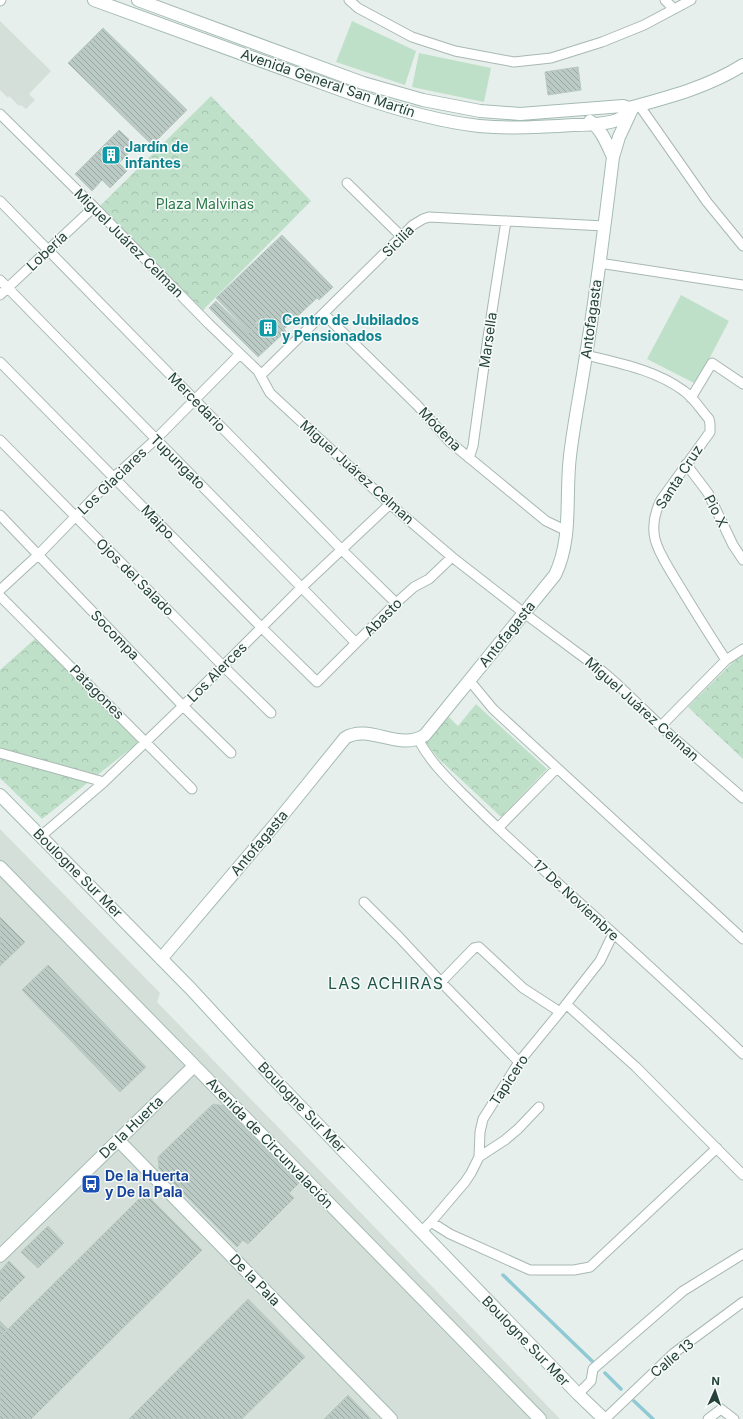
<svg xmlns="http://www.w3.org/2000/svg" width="743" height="1419" viewBox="0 0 743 1419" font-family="Inter,sans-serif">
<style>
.built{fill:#d4dfda}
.grass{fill:#bfe0c8}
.park{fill:url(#park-crowns)}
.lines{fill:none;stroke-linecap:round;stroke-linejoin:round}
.stream{stroke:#8ec9d4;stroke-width:3.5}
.building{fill:url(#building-back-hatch);stroke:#b8c9c2}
.street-casing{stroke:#a8b8b2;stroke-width:11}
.secondary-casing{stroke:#a4bbb3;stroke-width:14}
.street{stroke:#fff;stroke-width:9}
.secondary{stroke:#fff;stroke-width:12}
.labels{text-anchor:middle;stroke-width:3;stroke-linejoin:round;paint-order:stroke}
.street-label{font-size:14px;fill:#24423a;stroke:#f7fbf9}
.culture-label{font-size:14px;font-weight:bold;fill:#0d838f;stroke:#f7fbf9;text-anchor:start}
.park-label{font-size:14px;fill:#2d7a4b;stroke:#f7fbf9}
.transit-label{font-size:14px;font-weight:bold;fill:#164399;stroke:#f7fbf9;text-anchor:start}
.quarter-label{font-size:16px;letter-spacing:1px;fill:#1f5548;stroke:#f7fbf9}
</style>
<defs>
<pattern id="park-crowns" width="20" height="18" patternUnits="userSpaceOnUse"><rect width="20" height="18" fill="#bfe0c8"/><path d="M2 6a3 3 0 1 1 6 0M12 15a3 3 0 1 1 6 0" fill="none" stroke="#a4c1ad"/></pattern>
<pattern id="building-back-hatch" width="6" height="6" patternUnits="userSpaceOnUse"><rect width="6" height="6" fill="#bbcac4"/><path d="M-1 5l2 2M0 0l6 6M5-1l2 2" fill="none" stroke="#98a6a0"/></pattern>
</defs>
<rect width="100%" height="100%" fill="#e6efeb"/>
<path class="built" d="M0,21L51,71L29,94L35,100L26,109L21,105L19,106L9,96L8,98L0,90Z
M0,829L160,993L157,1002L560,1419H0Z"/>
<path class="grass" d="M352,21L416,51L405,85L336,62Z
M419,53L491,68L484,102L412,87Z
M681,295L729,321L696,384L647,359Z"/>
<path class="park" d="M211,96L311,201L203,310L99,207Z
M37,637L139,742L42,819L0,778V670Z
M743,655V759L688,707L733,662Z
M476,704L547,769L501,817L438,758L426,743L447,715L458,726Z"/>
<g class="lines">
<path class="stream" d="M503,1275L592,1361
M605,1373L621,1389
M634,1401L653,1419"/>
</g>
<path class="building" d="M103,28L187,110L152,145L68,63Z
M578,67L581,90L548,95L545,72Z
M119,130L136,146L119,163L127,171L110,188L102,180L92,191L75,174Z
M282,235L333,287L319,300L317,298L284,329L268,312L255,324L257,325L249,332L216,298Z
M216,301L249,333L267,312L286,331L258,357L209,308Z
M0,917L25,942L0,966Z
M48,965L146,1067L120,1092L22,990Z
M213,1104L224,1106L299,1183L289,1193L294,1198L248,1244L243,1240L237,1247L159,1169L158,1157Z
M145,1193L202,1250L31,1419H0V1337Z
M48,1226L64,1243L38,1268L21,1252Z
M9,1261L25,1277L0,1302V1271Z
M248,1299L305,1357L242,1419H129Z
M0,1321L8,1329L0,1337Z
M348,1395L371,1419H324Z"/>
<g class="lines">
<defs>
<path id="street" d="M349,0L358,8L412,37L455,51L514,62L551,58L602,42L644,25L691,0
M665,0L674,9
M0,1L1,0
M639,105L707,202L743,246
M0,114L94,207L209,324L258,371L270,393L390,504L452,557L524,613L602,671L617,684L668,733L743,798
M347,183L402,237
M0,201L342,550L396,603
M599,263L743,285
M0,280L356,643
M0,295L94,207
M324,314L417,405L450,442L546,521L567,531
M586,355C619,363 656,370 684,391C694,398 701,410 709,419L710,424V432L661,500C655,512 652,526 655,539C658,552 667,565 674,577C691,605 708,633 726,660
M0,362L261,627L317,682L396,603L414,587L429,579L452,557
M261,375L413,225L423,219L429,217L604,226
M691,398L712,363L743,384
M0,440L223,666L271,713
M469,458L473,446L488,337L506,221
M686,464L708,493L733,545L743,560
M0,515L183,706L231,753
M0,590L38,555L75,517L114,477L156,439L240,354
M0,596L192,789
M469,680L493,709L743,939
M661,726L726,660L743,649
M418,739C431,763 447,778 466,797C485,816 505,835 525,853C598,920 672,985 743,1054
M0,753L104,782
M498,828L556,769
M41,836L104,782L183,706L302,587L390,504
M364,902L399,937L441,982L519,1062
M441,982L474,948L479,947L523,988L560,1012
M566,1004L636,1067L743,1175
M479,1157L505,1140L518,1129L539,1107
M431,1222L450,1234L530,1270H574L590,1267L717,1148
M421,1232L431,1222L465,1182L471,1173L479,1157L480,1132L483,1119L519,1062L560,1012L600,961L613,934
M578,1394L591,1381L593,1369L683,1291L743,1254
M605,1419L674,1353L743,1302
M708,1419L721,1409L734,1419"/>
<path id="secondary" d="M94,0L355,95C395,109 436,121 479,126C510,129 542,127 573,125C585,125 612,124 621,118C625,116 626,113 629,109
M138,0L363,83L423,100L480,111L520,114L623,106L629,108C669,97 708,87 743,65
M590,121C602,130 607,144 613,157
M0,795L191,989L273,1078L578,1394L604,1419
M0,867L540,1419
M161,959L277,822L345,738C369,723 400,752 425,735L555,575C573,538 565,496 570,456C574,422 581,389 586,355C597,289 605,223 613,157L619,137L633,107
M118,1140L391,1419
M0,1256L194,1066"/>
</defs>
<use href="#street" class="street-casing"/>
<use href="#secondary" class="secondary-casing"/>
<use href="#street" class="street"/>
<use href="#secondary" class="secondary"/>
</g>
<defs>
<symbol id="building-square" viewBox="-11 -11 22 22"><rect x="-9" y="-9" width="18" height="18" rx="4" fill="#0f9aa8" stroke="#f7fbf9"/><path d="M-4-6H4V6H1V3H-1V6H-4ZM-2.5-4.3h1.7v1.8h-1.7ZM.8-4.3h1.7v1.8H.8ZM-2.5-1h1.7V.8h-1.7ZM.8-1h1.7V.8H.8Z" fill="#fff"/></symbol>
<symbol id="bus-square" viewBox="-11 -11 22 22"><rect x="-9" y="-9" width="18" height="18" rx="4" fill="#1a4fb4" stroke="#f7fbf9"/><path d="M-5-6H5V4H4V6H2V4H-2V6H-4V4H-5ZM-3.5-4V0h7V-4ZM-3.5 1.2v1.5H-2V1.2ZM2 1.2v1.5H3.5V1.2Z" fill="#fff"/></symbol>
</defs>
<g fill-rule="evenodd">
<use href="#building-square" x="100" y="144" width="22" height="22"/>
<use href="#building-square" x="257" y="317" width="22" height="22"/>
<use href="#bus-square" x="80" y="1173" width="22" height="22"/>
</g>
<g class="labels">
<g class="street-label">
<text transform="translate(328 83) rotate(19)" y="5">Avenida General San Martín</text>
<text transform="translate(398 241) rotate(-45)" y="5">Sicilia</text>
<text transform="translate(129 243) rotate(45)" y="5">Miguel Juárez Celman</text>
<text transform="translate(47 251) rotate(-43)" y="5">Lobería</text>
<text transform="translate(591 319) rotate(-82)" y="5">Antofagasta</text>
<text transform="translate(488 340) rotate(-82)" y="5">Marsella</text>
<text transform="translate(197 402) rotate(46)" y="5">Mercedario</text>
<text transform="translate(440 429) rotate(46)" y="5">Módena</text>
<text transform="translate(178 462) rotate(45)" y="5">Tupungato</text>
<text transform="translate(357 472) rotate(42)" y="5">Miguel Juárez Celman</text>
<text transform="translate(679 477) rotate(-57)" y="5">Santa Cruz</text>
<text transform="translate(112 481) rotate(-44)" y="5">Los Glaciares</text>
<text transform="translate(716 511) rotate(63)" y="5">Pio X</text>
<text transform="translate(158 522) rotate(46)" y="5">Maipo</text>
<text transform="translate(135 577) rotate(45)" y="5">Ojos del Salado</text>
<text transform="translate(383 617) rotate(-45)" y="5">Abasto</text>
<text transform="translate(507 634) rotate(-51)" y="5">Antofagasta</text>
<text transform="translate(115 635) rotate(46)" y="5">Socompa</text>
<text transform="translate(217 672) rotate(-45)" y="5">Los Alerces</text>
<text transform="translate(97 692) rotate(45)" y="5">Patagones</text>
<text transform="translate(642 709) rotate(42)" y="5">Miguel Juárez Celman</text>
<text transform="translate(259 843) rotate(-50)" y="5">Antofagasta</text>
<text transform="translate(78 873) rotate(45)" y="5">Boulogne Sur Mer</text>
<text transform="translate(576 900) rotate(43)" y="5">17 De Noviembre</text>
<text transform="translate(509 1080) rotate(-57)" y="5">Tapicero</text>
<text transform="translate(302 1107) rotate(46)" y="5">Boulogne Sur Mer</text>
<text transform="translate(131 1127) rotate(-44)" y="5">De la Huerta</text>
<text transform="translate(270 1143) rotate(46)" y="5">Avenida de Circunvalación</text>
<text transform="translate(255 1280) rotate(46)" y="5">De la Pala</text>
<text transform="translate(526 1341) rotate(46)" y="5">Boulogne Sur Mer</text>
<text transform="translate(672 1358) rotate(-40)" y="5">Calle 13</text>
</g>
<g class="culture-label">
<text x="125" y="152">Jardín de<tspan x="125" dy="16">infantes</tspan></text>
<text x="282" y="325">Centro de Jubilados<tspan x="282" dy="16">y Pensionados</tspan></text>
</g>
<g class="park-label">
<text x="205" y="209">Plaza Malvinas</text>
</g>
<g class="transit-label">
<text x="105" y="1181">De la Huerta<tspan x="105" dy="16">y De la Pala</tspan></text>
</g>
<g class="quarter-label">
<text x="386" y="989">LAS ACHIRAS</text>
</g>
</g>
<g transform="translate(715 1391) rotate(3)" stroke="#f7fbf9" stroke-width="3" paint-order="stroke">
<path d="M0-3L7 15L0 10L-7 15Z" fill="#24423a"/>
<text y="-6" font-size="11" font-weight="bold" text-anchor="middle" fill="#24423a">N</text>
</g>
</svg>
